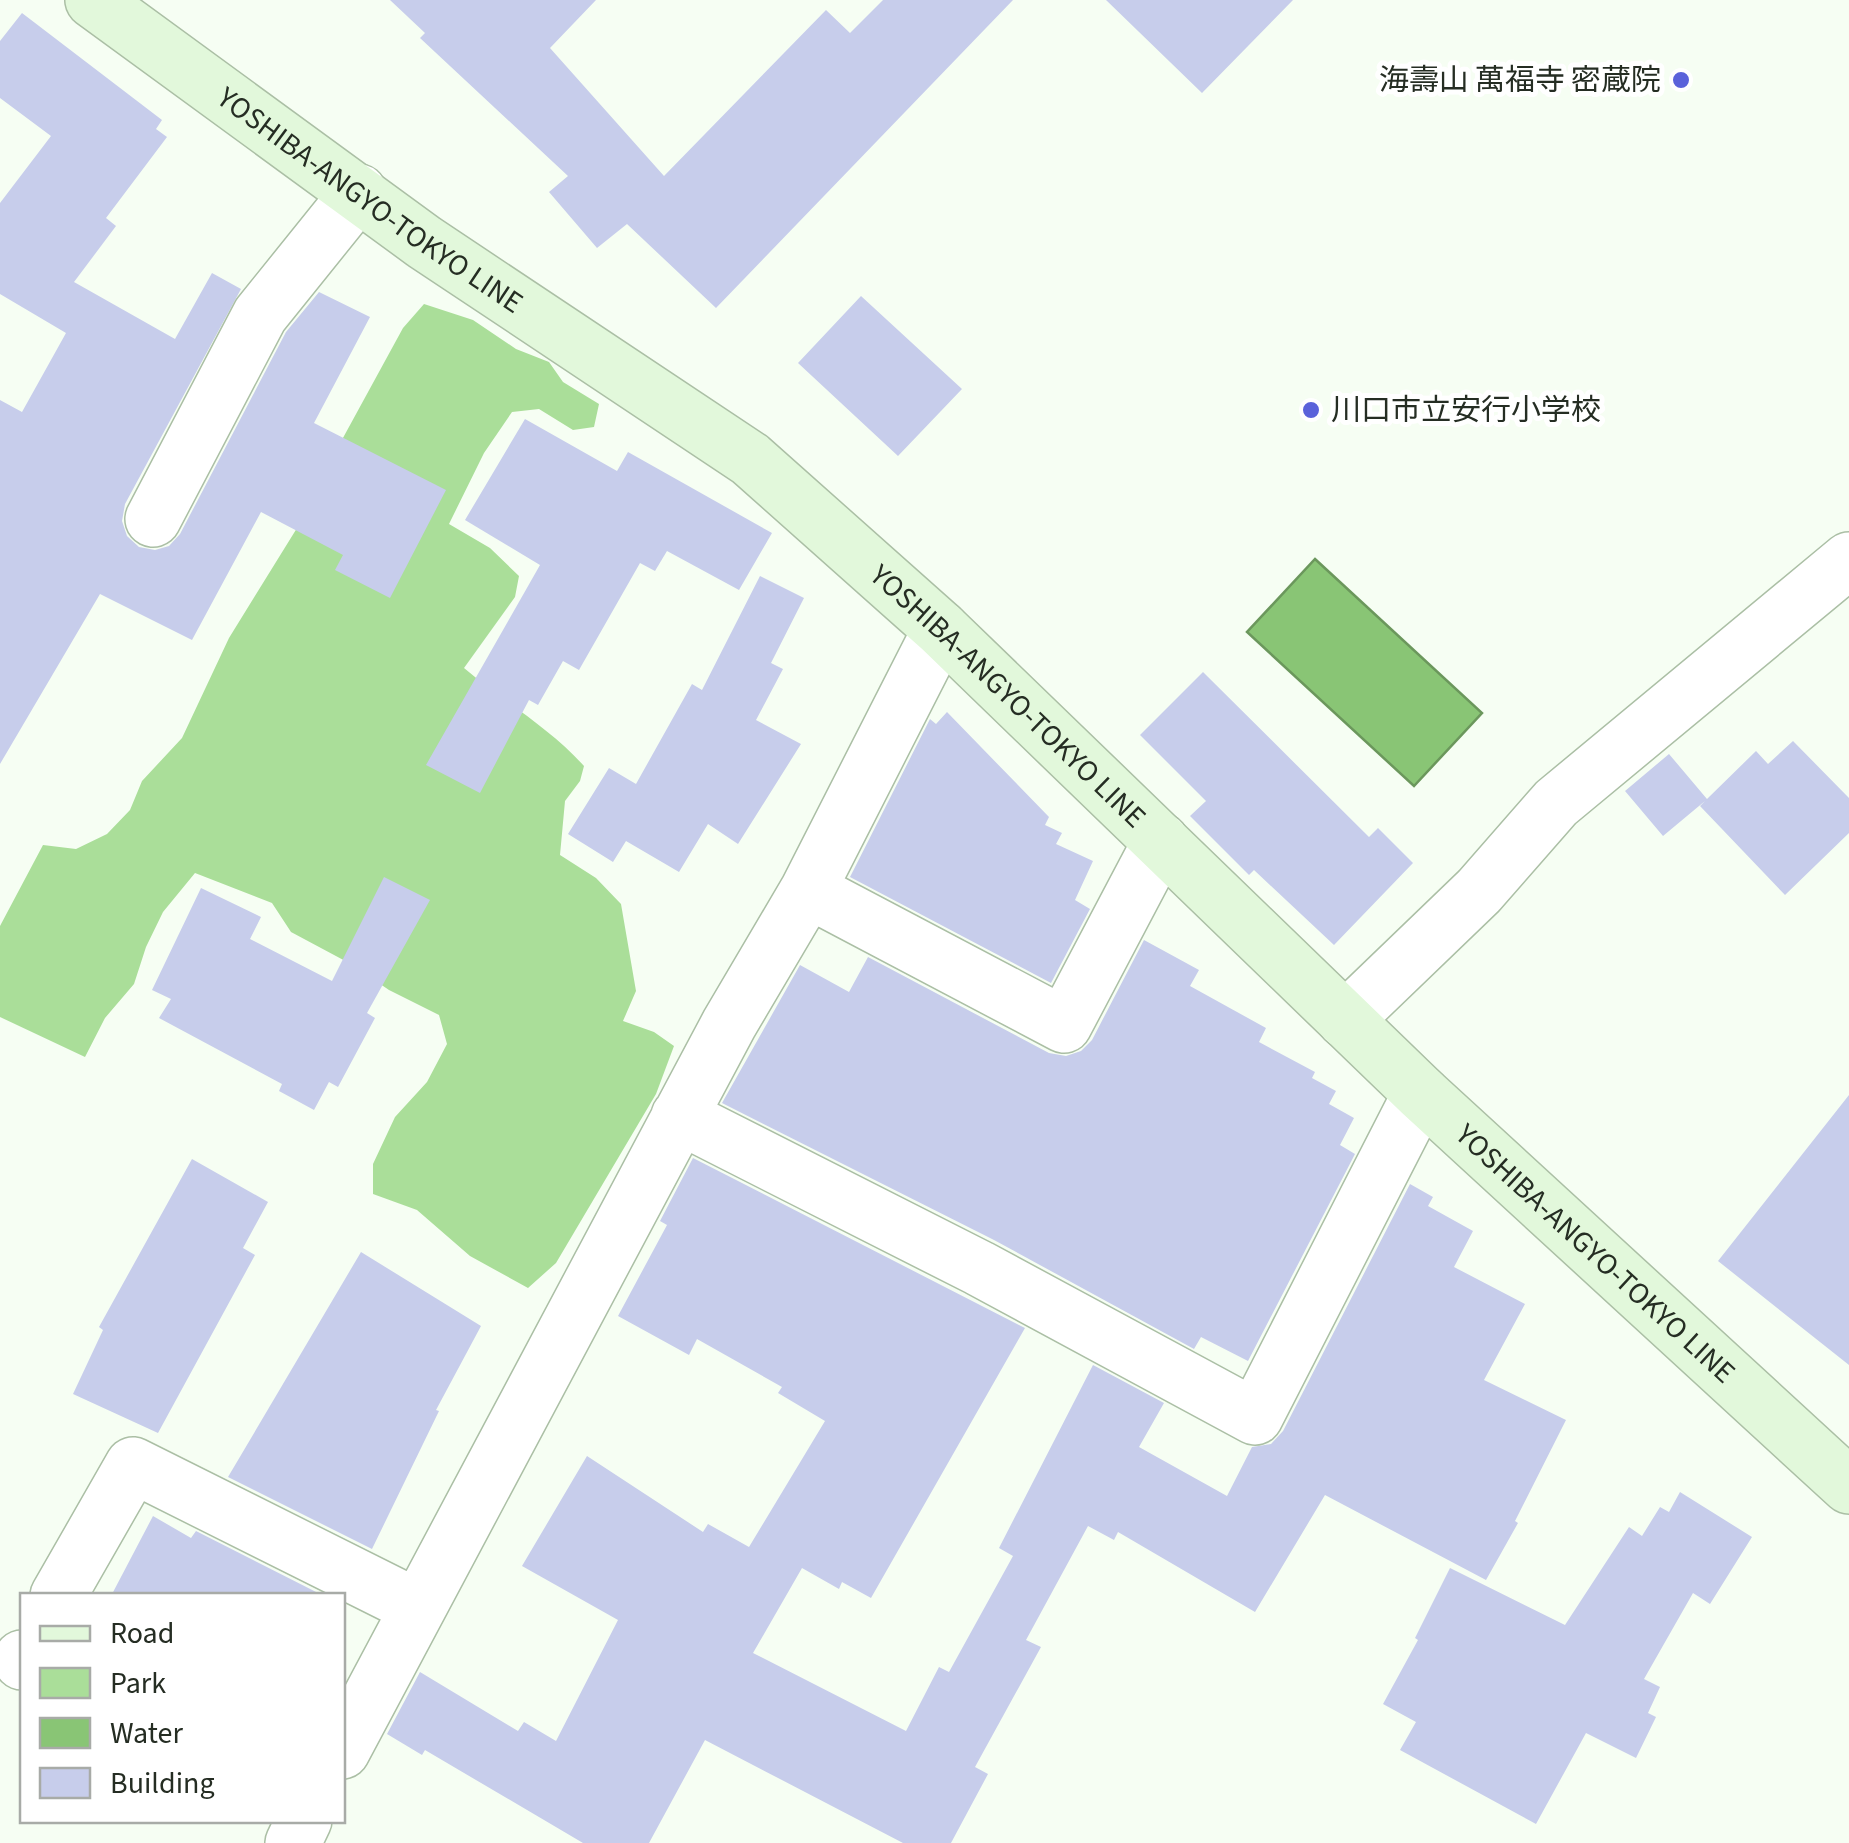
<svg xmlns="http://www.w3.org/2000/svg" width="1849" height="1843" viewBox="0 0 1849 1843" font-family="'Source Sans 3','Noto Sans JP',sans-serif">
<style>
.green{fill:#aade99}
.water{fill:#89c575;stroke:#6b975c;stroke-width:2.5}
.building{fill:#c7cdeb}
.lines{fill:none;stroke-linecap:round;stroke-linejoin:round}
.minor-casing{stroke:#abbfa5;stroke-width:58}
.secondary-casing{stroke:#abbfa5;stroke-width:58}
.minor{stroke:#fff;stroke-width:55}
.secondary{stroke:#e2f8db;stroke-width:55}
.poi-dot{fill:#5a62da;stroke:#fff;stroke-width:4}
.labels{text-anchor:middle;stroke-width:10;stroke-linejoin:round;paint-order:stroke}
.poi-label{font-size:30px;fill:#252d23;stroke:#fff;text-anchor:end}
.street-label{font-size:30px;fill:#252d23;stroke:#fff}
</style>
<rect width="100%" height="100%" fill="#f6fef3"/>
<path class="green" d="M424,304L473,320L516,349L549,362L563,382L599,404L594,427L573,430L539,409L512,412L484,453L449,524L490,548L519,576L515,597L464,668C504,702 549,727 584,766L580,781L565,801L560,855L596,878L621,904L636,991L623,1021L654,1032L674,1046L656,1094L556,1263L528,1288L470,1256L417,1210L373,1194V1164L395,1117L427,1082L447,1044L439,1015L389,990L349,963L291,932L272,903L195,873L163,912L146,947L134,984L105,1018L85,1057L0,1017V926L43,845L76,849L107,834L130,810L142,781L182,738L229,638L315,499L332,458L403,328Z"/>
<path class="water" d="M1315,559L1482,713L1414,786L1247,632Z"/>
<path class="building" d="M390,0H596L550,48L664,176L826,10L850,33L883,0H1013L716,308L627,224L597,248L549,192L568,176L420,38L425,33Z
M1106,0H1293L1202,93Z
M22,13L162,120L156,129L167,137L106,218L116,226L74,282L175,339L212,273L241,289L125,504L122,521L127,536L139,547L155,550L169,546L180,534L286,332L319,292L370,317L314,423L446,490L390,598L335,570L343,555L261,512L192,640L100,594L0,764V400L22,412L66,333L0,294V203L51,136L0,98V41Z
M861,296L962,389L898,456L798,363Z
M525,419L617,471L628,452L772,533L739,590L667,551L655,571L640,563L579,670L563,661L538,705L529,700L480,793L426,765L540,565L465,520Z
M760,576L804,598L771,663L783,669L756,720L801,744L738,844L708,824L679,872L626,841L613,862L568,834L609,768L636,784L692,684L702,690Z
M1203,672L1369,837L1378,828L1413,863L1334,945L1254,870L1249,875L1190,816L1206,801L1140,735Z
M947,712L1049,817L1045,825L1062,833L1056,844L1093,861L1075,900L1090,909L1051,983L850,877L930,719L936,724Z
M1793,741L1849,798V833L1785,895L1700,806L1705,801L1663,836L1625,791L1669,754L1707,799L1756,751L1768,764Z
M384,877L430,900L367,1013L375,1018L338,1087L329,1082L314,1110L279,1091L282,1084L159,1018L171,999L152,990L201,888L261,917L250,939L332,981Z
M1144,940L1199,970L1190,986L1266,1028L1259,1042L1315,1072L1312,1078L1336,1091L1329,1104L1354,1118L1340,1145L1355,1154L1248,1361L1201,1337L1194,1349L994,1240L722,1103L800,965L849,992L868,957L1049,1053L1066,1056L1081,1051L1092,1040Z
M1849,1095V1365L1718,1261Z
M693,1158L1025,1328L871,1598L842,1582L839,1589L802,1568L753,1653L906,1731L939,1667L949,1672L1013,1556L999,1548L1093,1365L1164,1403L1139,1447L1227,1496L1252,1447L1271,1444L1283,1431L1410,1184L1433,1197L1428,1206L1473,1231L1454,1267L1525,1304L1484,1380L1566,1420L1515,1521L1518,1523L1486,1580L1325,1495L1255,1612L1118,1532L1114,1540L1088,1526L1026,1640L1041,1647L975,1767L988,1774L951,1843H903L705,1740L649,1843H583L425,1750L422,1755L387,1734L420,1672L518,1731L524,1722L556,1741L618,1620L522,1566L587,1456L703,1532L708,1524L749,1547L825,1421L778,1393L782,1387L697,1339L689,1355L618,1316L667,1225L660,1221Z
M192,1159L268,1202L243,1248L255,1255L158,1433L73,1394L103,1330L99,1327Z
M361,1252L481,1326L436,1410L439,1411L372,1549L228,1477Z
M1680,1492L1752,1537L1710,1604L1693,1593L1644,1679L1660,1687L1648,1713L1656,1717L1636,1758L1586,1733L1536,1824L1400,1750L1416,1722L1383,1704L1418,1640L1415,1638L1450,1568L1565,1625L1629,1527L1642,1536L1660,1507L1669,1512Z
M153,1516L191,1538L196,1531L324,1596H111Z"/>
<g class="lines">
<defs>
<path id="minor" d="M153,519L260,315L359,192
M808,890L1064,1025L1161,841
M1345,1020L1479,891L1556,803L1849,560
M679,1116L979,1268L1255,1417L1421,1093
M58,1596L133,1465L417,1607
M22,1658V1662
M342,1751L729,1024L808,890L941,629
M293,1843L304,1820"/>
<g id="secondary">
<path id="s1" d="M93,0L424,242L750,459L941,629L1421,1093L1849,1486"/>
</g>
</defs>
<use href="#minor" class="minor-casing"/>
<use href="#secondary" class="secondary-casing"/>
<use href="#minor" class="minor"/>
<use href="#secondary" class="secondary"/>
</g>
<g class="poi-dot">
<circle cx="1681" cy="80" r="10"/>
<circle cx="1311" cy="410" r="10"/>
</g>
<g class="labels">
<g class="poi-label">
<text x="1661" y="90">海壽山 萬福寺 密蔵院</text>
<text x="1331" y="420" text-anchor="start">川口市立安行小学校</text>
</g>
<g class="street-label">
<text dy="10" stroke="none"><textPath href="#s1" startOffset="342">YOSHIBA-ANGYO-TOKYO LINE</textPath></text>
<text dy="10" stroke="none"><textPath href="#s1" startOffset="1152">YOSHIBA-ANGYO-TOKYO LINE</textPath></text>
<text dy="10" stroke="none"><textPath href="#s1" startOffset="1962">YOSHIBA-ANGYO-TOKYO LINE</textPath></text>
</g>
</g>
<rect x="20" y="1593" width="325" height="230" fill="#ffffff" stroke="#a8aba7" stroke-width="2.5"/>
<rect x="40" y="1626" width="50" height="15" fill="#e2f8db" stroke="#a8aba7" stroke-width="2.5"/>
<text x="110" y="1643" font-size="30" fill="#252d23">Road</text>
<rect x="40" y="1668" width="50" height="30" fill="#aade99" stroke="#a8aba7" stroke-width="2.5"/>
<text x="110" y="1693" font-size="30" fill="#252d23">Park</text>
<rect x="40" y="1718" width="50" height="30" fill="#89c575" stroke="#a8aba7" stroke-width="2.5"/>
<text x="110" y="1743" font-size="30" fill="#252d23">Water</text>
<rect x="40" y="1768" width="50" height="30" fill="#c7cdeb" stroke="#a8aba7" stroke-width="2.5"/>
<text x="110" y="1793" font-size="30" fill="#252d23">Building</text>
</svg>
